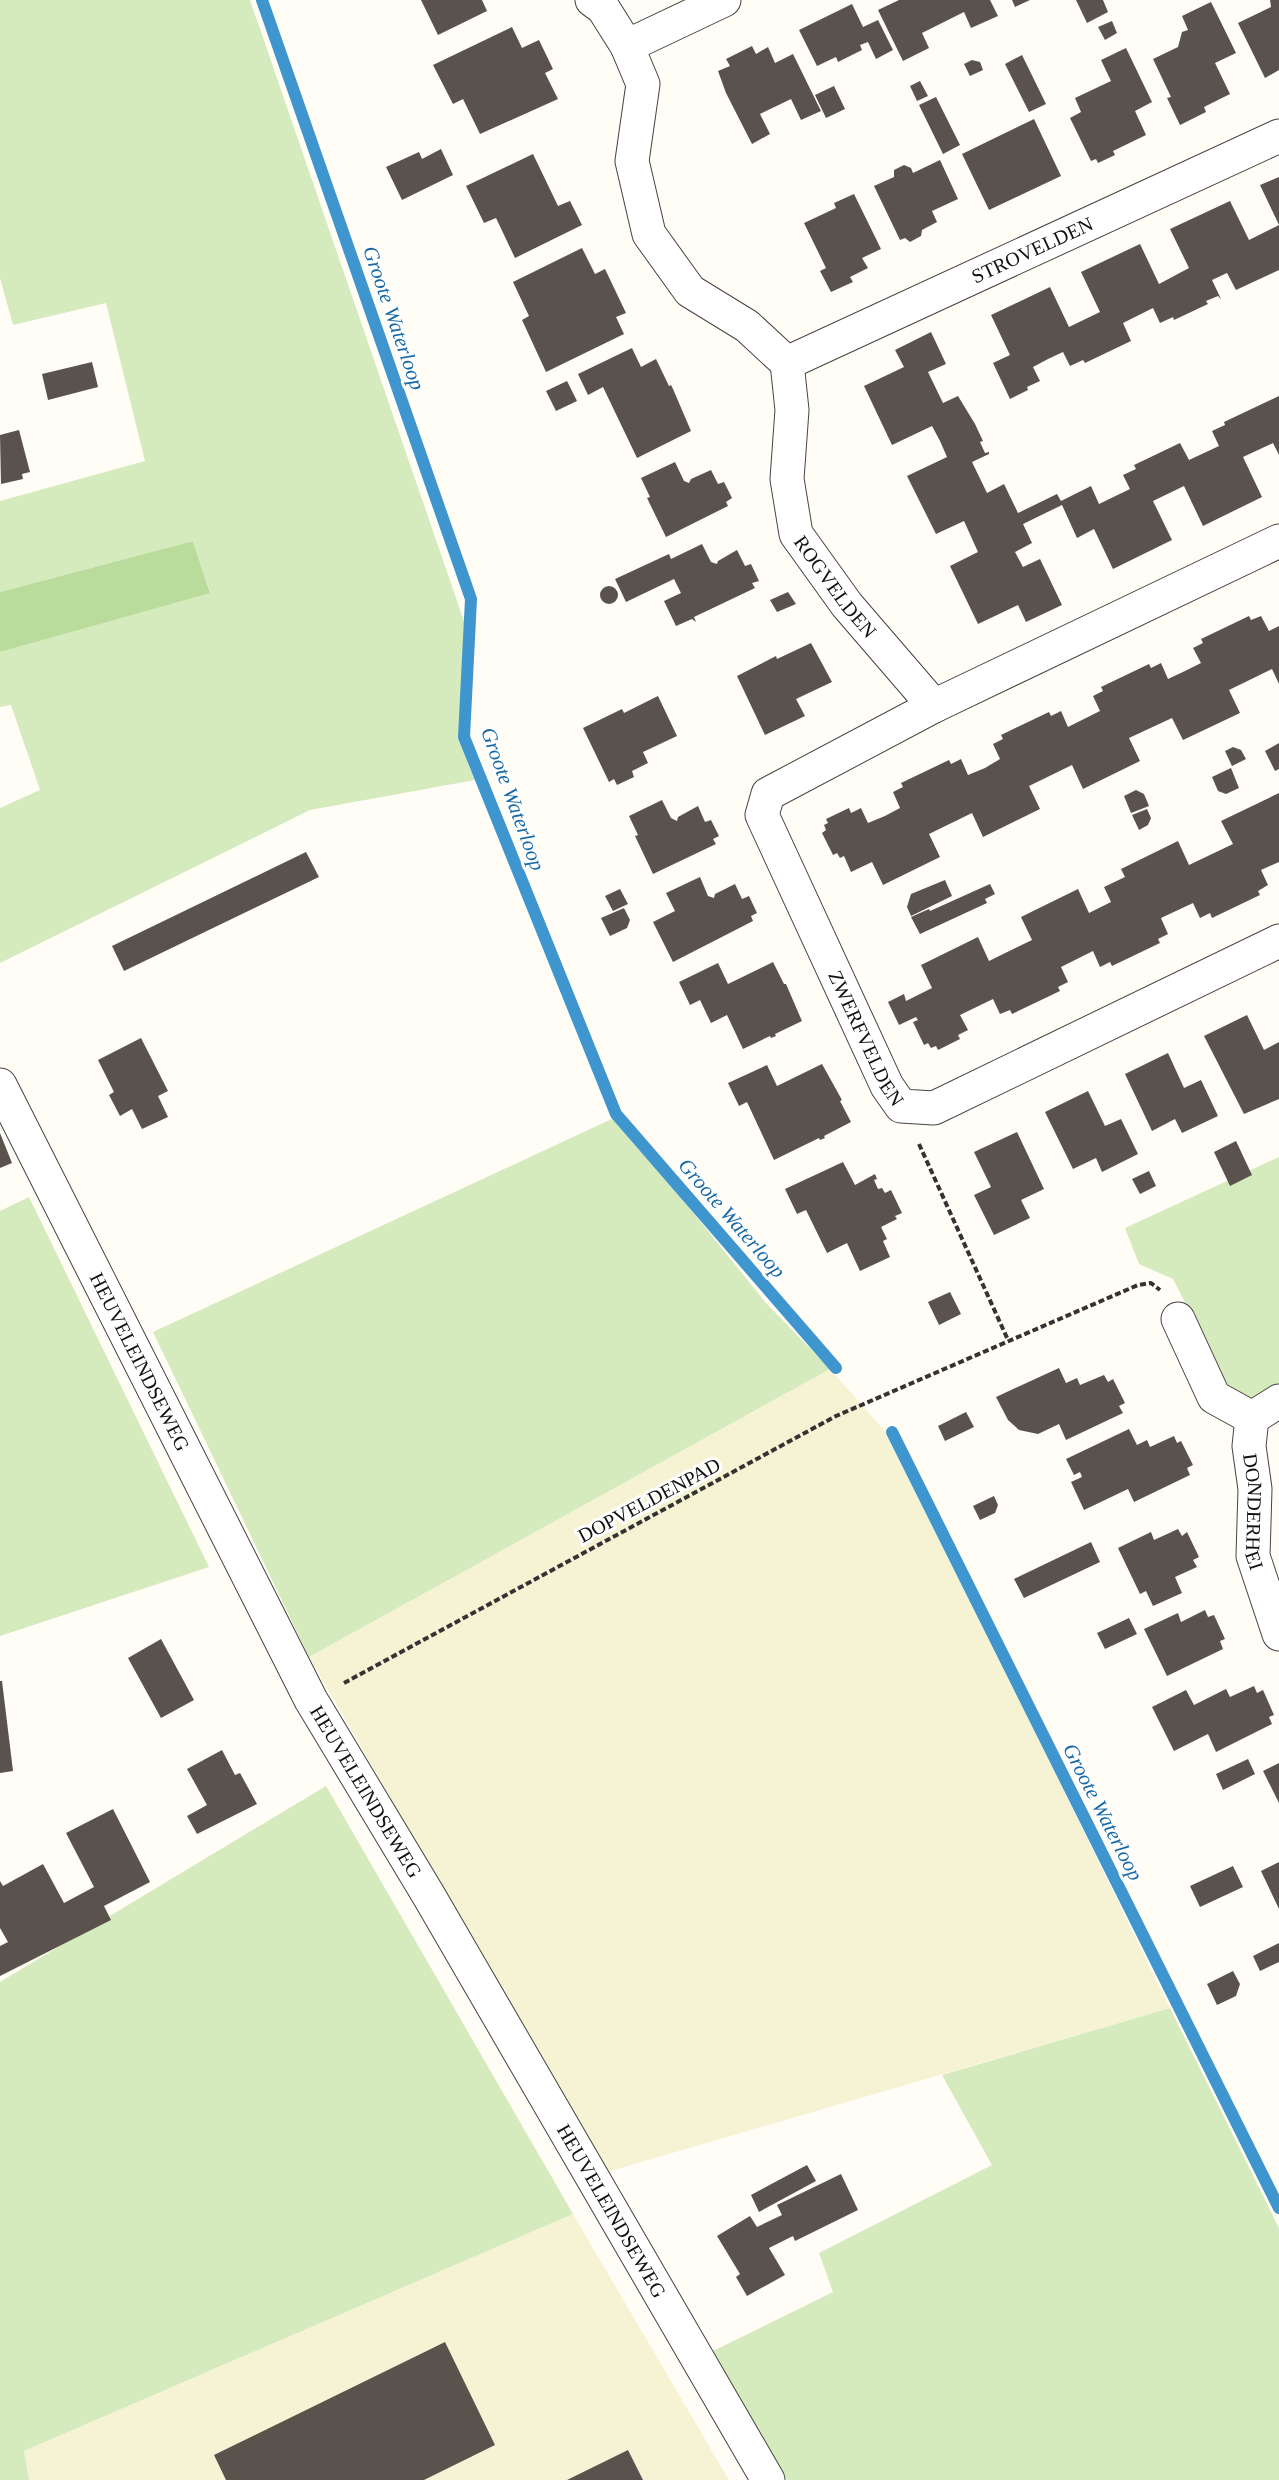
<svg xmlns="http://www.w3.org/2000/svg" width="1279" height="2480" viewBox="0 0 1279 2480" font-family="'Times New Roman',serif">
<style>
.farmland{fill:#f6f3d4}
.green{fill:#d5ebbd}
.forest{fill:#b9dc9c}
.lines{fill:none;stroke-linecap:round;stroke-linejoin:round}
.stream{stroke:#3f96cf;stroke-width:12}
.building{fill:#5a524d}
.minor-casing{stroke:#444;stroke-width:35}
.path{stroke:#333;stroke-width:4;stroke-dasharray:6 3;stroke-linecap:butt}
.minor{stroke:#fff;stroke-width:33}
.labels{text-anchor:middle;stroke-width:6;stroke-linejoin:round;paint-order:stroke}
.street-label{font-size:20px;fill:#111;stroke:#fff}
.water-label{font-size:21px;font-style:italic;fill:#1768a6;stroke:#fff}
</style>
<rect width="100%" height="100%" fill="#fffdf5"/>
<path class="farmland" d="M830,1369L893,1440L1170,2008L607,2172L309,1657Z
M573,2214L729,2480H29L24,2451Z"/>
<path class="green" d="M0,0H250L465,624L468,764L475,780L310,810L0,963V808L40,790L11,705L0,707V652L210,592L193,541L0,592V501L145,461L106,303L13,325L0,278Z
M616,1117L766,1303L830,1369L309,1657L153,1332Z
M1279,1157V1387C1258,1397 1253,1403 1231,1392L1173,1279L1139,1264L1125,1228Z
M29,1197L209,1567L0,1636V1211Z
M326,1786L573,2214L24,2451L29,2480H0V1982Z
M1170,2008L1279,2228V2480H787L713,2351L833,2292L819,2253L992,2165L942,2075Z"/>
<path class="forest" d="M193,541L210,593L0,652V592Z"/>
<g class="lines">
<path class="stream" d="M262,0L471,599L464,737L616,1114L836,1368
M892,1432L1279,2208"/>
</g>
<path class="building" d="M421,0H482L487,11L438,35Z
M899,0H990L998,16L971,28L964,12L922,33L929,48L903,61L878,10Z
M1012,0H1030L1015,7Z
M1076,0H1103L1108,12L1087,23Z
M1270,0H1279V70L1265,78L1238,23L1271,7Z
M1211,2L1236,53L1215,63L1230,94L1204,107L1206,112L1180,125L1167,98L1171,97L1153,59L1178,47L1182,32L1188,30L1182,16Z
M852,4L863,27L878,20L893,50L876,59L868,42L860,45L862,50L838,62L836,57L817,66L799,30Z
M1112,21L1117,33L1105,40L1098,27Z
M512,27L522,48L539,40L553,69L545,73L558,99L480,134L463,99L453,104L433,65Z
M752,46L756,54L768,47L775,63L793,54L821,111L801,120L791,99L760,114L770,134L752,144L726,93L718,71L730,66L726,59Z
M1126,48L1152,102L1135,111L1146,135L1113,151L1115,155L1098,163L1096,159L1091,161L1070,118L1081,112L1075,98L1111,81L1101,60Z
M1022,55L1046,104L1029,112L1005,64Z
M972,60L980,62L983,70L970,76L964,64Z
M920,81L928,96L917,101L910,86Z
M834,86L845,109L826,118L815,95Z
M936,97L960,145L943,154L919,105Z
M1034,119L1061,176L989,210L962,154Z
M441,149L453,175L402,200L386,167L419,152L422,159Z
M533,154L558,206L570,201L582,225L515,258L496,218L484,223L466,186Z
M940,160L958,199L932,211L937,222L922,230L921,236L910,242L905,238L900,240L874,186L894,177V170L904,165L911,168L913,173Z
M1279,177V225L1260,185Z
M854,194L881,249L862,258L868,268L850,277L853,282L831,292L820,271L826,268L804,223L836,208L834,203Z
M1230,201L1249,240L1279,225V270L1236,290L1227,273L1212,280L1221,299L1218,296L1206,301L1208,304L1174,320L1173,317L1160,323L1153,308L1123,323L1131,341L1085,363L1083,360L1070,366L1063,352L1048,359L1033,367L1040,381L1027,387L1028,390L1010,399L993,363L1010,355L991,315L1050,287L1069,327L1100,312L1081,272L1140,244L1159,284L1189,268L1170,229Z
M582,248L595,274L605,269L626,313L616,317L624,334L546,372L522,320L529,316L513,282Z
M931,332L946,364L928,372L943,403L958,396L975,424L983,441L980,442L985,453L989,452V454L972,462L987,493L1004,484L1018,513L1057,494L1061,501L1091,486L1099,504L1130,489L1123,475L1136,469L1134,465L1180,443L1189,460L1219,446L1212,431L1225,425L1224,422L1279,396V455L1273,443L1243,457L1262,497L1203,526L1184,486L1153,501L1172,540L1113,569L1094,529L1077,538L1062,505L1023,524L1032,543L1015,552L1023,567L1040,559L1062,605L1026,622L1018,605L978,624L950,566L978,552L964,521L936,534L907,476L947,457L940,441L932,426L892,445L864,386L904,367L895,350Z
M632,348L641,367L656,359L669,386L671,385L673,389L691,431L637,458L603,387L588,395L578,374Z
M92,362L98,387L48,400L42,374Z
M567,381L577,401L556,411L546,391Z
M19,430L30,472L22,474L23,479L1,484L0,435Z
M675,462L684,481L689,483L691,479L711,470L718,484L724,482L732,498L726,502L728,506L666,537L647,498L650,497L641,478Z
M702,544L711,562L717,564L718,561L737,550L745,566L751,564L759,581L752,583L755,588L694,617L696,622L692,619L676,626L664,601L681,593L674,579L626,602L615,579L669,554L671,559Z
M600 595a9 9 0 1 1 18 0a9 9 0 1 1-18 0Z
M788,592L796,604L777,612L770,600Z
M1249,616L1251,620L1261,616L1269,631L1279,626V684L1272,669L1229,690L1240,713L1183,740L1172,718L1129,738L1140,761L1083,789L1072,765L1029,786L1040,809L983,837L972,813L929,834L940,857L883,885L872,862L851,872L844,856L840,858L837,853L833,855L822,833L826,830L824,825L828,823L826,819L849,808L851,813L861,808L868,823L885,816L900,808L893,792L903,787L901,783L949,760L951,764L961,759L968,775L985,768L1000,759L993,744L1003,739L1001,735L1049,712L1051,716L1061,711L1068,727L1100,711L1093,696L1103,691L1101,687L1149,664L1151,668L1161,663L1168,679L1185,671L1201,663L1193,648L1203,643L1201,639Z
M811,643L832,682L796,699L805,716L765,735L737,676L776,656L777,659Z
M658,696L677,736L643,752L648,763L632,771L634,777L617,785L614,779L609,782L583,728L622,709L624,713Z
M1279,743V769L1275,771L1265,751Z
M1233,747L1241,750L1246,759L1232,766L1225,751Z
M1231,768L1239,788L1226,794L1218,791L1212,777Z
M1136,790L1144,794L1149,806L1131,813L1124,796Z
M1279,793V862L1261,870L1268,885L1258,891L1260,895L1212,918L1210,913L1200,918L1193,903L1161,918L1168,934L1158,939L1160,943L1112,966L1110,962L1100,967L1093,951L1061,967L1068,982L1058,987L1060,991L1012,1014L1010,1010L1000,1014L993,999L960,1015L968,1030L958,1035L960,1039L938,1050L936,1046L931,1048L928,1043L924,1045L913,1022L918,1020L916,1017L899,1025L888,1002L904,994L906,1001L932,988L921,965L978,937L989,961L1032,940L1021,917L1078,889L1089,913L1111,902L1104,887L1125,877L1121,869L1178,841L1189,865L1233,844L1221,821Z
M662,800L671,818L677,821L678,817L698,806L705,822L711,820L719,836L713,839L716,844L653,874L635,836L638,835L629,816Z
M1147,809L1151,818L1148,825L1139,830L1132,815Z
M306,852L319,877L124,971L112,946Z
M700,877L708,896L714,898L715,894L735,884L742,899L749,896L757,913L751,916L753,921L673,962L653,922L675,911L666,893Z
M945,880L952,896L911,916L907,907L911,894Z
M990,884L995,894L985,899L987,903L920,934L911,917L929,909L930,911Z
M620,889L628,904L613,911L605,896Z
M624,908L630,920L627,928L610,936L601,918Z
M773,962L784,984H786L802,1021L775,1034L776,1036L771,1038L770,1036L743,1049L727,1015L711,1023L700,1000L690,1005L679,982L718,963L728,984Z
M1247,1015L1264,1050L1279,1042V1099L1244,1114L1204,1036Z
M141,1038L168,1091L158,1096L168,1117L142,1129L132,1109L120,1116L109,1095L114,1092L98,1060Z
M1168,1053L1184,1088L1201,1080L1218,1116L1182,1133L1175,1119L1152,1131L1125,1074Z
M822,1064L842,1100L840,1101L851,1122L824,1136L825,1138L820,1140L819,1138L774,1160L747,1102L739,1106L728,1083L767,1065L777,1086Z
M1088,1091L1105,1126L1121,1119L1138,1154L1102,1172L1096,1158L1073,1169L1045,1112Z
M1017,1132L1044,1189L1021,1200L1030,1218L994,1235L974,1195L991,1187L974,1152Z
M0,1133L12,1163L0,1168Z
M1236,1141L1252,1175L1230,1186L1214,1152Z
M843,1162L855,1185L875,1174L877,1179L874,1180L878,1189L882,1188L885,1193L891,1190L902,1213L895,1216L897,1219L881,1227L887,1239L883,1241L890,1257L860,1271L847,1243L827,1253L806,1210L797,1214L785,1189Z
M1149,1171L1156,1186L1140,1194L1132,1179Z
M950,1292L961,1314L939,1325L928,1302Z
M1059,1368L1066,1383L1077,1378L1080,1385L1104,1375L1108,1382L1113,1379L1125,1403L1119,1406L1123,1413L1066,1440L1059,1424L1038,1434L1019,1430L1008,1420L996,1397Z
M966,1412L974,1427L945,1441L938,1426Z
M1129,1429L1137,1445L1147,1440L1150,1447L1174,1436L1177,1443L1181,1441L1193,1465L1187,1468L1190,1475L1134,1502L1128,1489L1084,1510L1071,1482L1082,1477L1080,1472L1074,1475L1066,1459Z
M994,1496L998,1505L995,1513L980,1520L973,1506Z
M1178,1529L1182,1536L1187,1532L1199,1557L1193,1560L1197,1567L1175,1577L1182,1593L1153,1606L1146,1591L1140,1594L1118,1548L1151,1532L1154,1540Z
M1091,1542L1100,1562L1024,1598L1014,1579Z
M1205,1610L1208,1617L1214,1615L1225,1639L1220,1641L1223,1649L1167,1676L1144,1629L1178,1613L1181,1622Z
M1129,1618L1137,1634L1105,1649L1097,1633Z
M161,1639L194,1700L161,1718L128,1658Z
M0,1681H2L13,1771L0,1773Z
M1254,1686L1257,1693L1263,1690L1274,1715L1269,1717L1272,1724L1216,1752L1208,1734L1174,1751L1152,1707L1186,1690L1194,1705L1226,1689L1230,1697Z
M222,1750L235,1775L240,1773L257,1804L197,1834L187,1816L207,1805L187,1769Z
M1248,1759L1255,1774L1223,1790L1216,1774Z
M1279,1763V1803L1263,1771Z
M113,1809L150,1882L104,1906L111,1920L0,1976V1946L8,1942L0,1928V1881L3,1886L43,1864L64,1903L94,1887L66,1833Z
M1279,1862V1909L1261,1871Z
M1233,1866L1243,1887L1200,1907L1190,1886Z
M1279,1943V1962L1260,1971L1253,1956Z
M1233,1971L1240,1984L1236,1996L1217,2005L1207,1984Z
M807,2165L816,2181L759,2212L751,2195Z
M841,2174L858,2210L795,2241L793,2236L769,2248L785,2275L747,2296L736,2277L740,2274L717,2236L750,2216L757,2227L782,2215L777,2205Z
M445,2342L495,2445L424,2480H226L214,2455Z
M628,2450L643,2480H567Z"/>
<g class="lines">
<defs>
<g id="minor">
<path id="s1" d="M592,0L603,8L627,46L643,84L632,161L649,234L690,291L747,326L787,363L792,410L787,479L796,534L847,605L934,706L1279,541"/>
<path d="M627,46L724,0"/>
<path id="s2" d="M787,363L1279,136"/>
<path id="s3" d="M934,706L768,794L762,815L887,1086L901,1106L934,1108L1279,941"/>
<path id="s4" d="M0,1085L311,1700L429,1896L768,2480"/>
<path d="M1178,1319L1214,1397L1252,1418"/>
<path id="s5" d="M1279,1401L1252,1418L1249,1446L1255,1489L1253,1556L1279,1634"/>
</g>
</defs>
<use href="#minor" class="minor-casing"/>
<path class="path" d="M919,1144L1008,1340
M344,1683L836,1416L1138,1285L1151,1283L1160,1290"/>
<use href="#minor" class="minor"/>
</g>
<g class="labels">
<g class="street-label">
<text dy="7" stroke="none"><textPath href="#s2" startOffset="270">STROVELDEN</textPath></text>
<text dy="7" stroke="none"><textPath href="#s1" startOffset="682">ROGVELDEN</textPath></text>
<text dy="7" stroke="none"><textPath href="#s3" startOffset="456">ZWERFVELDEN</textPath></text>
<text dy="7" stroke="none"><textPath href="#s4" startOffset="310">HEUVELEINDSEWEG</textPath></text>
<text transform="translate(649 1500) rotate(-28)" y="7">DOPVELDENPAD</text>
<text dy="7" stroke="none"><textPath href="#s5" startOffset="126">DONDERHEI</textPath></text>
<text dy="7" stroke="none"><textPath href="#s4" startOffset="796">HEUVELEINDSEWEG</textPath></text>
<text dy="7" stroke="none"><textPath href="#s4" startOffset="1282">HEUVELEINDSEWEG</textPath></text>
</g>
<g class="water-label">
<text transform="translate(394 318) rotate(71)" y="7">Groote Waterloop</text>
<text transform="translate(513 799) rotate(70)" y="7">Groote Waterloop</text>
<text transform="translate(732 1218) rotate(49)" y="7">Groote Waterloop</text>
<text transform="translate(1103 1812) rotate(63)" y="7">Groote Waterloop</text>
</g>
</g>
</svg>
